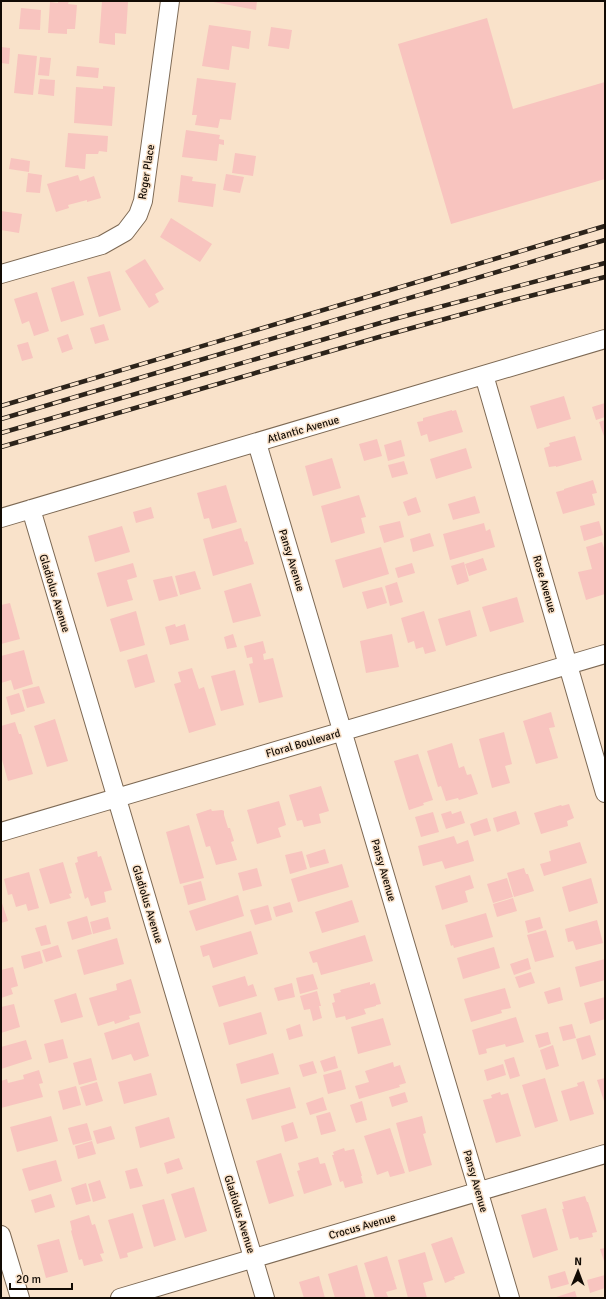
<svg xmlns="http://www.w3.org/2000/svg" width="606" height="1299" viewBox="0 0 606 1299" font-family="Signika,sans-serif">
<style>
.building{fill:#f8c4bf}
.lines{fill:none;stroke-linecap:round;stroke-linejoin:round}
.minor-casing{stroke:#7d6954;stroke-width:20}
.minor{stroke:#fff;stroke-width:18}
.rail-casing{stroke:#2c231a;stroke-width:4.5}
.rail{stroke:#f9e2ca;stroke-width:3;stroke-dasharray:9;stroke-linecap:butt}
.labels{text-anchor:middle;stroke-width:3;stroke-linejoin:round;paint-order:stroke}
.street-label{font-size:11px;fill:#120b04;stroke:#f9e2ca}
</style>
<rect width="100%" height="100%" fill="#f9e2ca"/>
<path class="building" d="M58,1H69L68,4L77,5L75,29H67V34L48,33L50,2L58,3Z
M102,1L128,2L126,34L115,33V45L99,43Z
M208,1H257L256,10Z
M21,8L41,10L40,30L19,29Z
M487,18L513,109L605,82V179L451,224L398,44Z
M209,25L251,31L249,49L232,46L229,70L202,66Z
M271,27L292,30L289,49L268,46Z
M1,47L10,48L9,64L1,63Z
M18,54L37,56L33,95L14,93Z
M40,57L51,58L49,76L38,75Z
M77,66L99,68L98,78L76,76Z
M197,78L236,83L231,120L220,119L218,128L195,125L197,115H192Z
M40,79L55,80L54,96L38,94Z
M103,86L115,87L112,126L74,123L76,87L103,89Z
M186,130L220,135L219,139L224,140V145L219,144L217,161L182,157Z
M68,133L108,136L107,152L99,151L98,154H86L85,169L65,167Z
M235,153L256,156L253,176L232,173Z
M11,158L30,161L29,172L9,169Z
M28,173L42,175L40,193L26,192Z
M226,174L244,177L240,193L223,190Z
M78,175L80,181L94,176L101,198L87,202V200L68,205L69,208L56,212L47,184Z
M181,175L193,177L192,181L216,184L213,207L178,202Z
M1,211L22,214L19,233L1,230Z
M171,218L212,244L200,262L160,237Z
M145,259L164,289L155,294L159,302L149,308L125,271Z
M110,271L121,310L99,317L87,277Z
M74,281L84,315L61,322L51,288Z
M37,292L49,331L34,336L29,321L22,324L14,299Z
M104,324L109,340L95,344L90,328Z
M68,334L73,349L62,353L57,338Z
M28,342L33,358L22,361L17,345Z
M564,396L571,419L537,429L530,406Z
M605,403V417L596,420L592,407Z
M452,410V411L456,410L463,432L429,442L427,434L421,436L417,422L423,421V418Z
M605,420V439L599,422Z
M575,436L582,460L556,467V466L549,467L544,448L550,446L549,443Z
M377,439L382,456L364,461L359,444Z
M401,440L405,456L388,461L384,445Z
M466,448L472,468L436,479L430,459Z
M332,458L341,488L313,496L305,466Z
M404,461L408,474L392,478L388,465Z
M593,480L597,493L592,494L595,505L563,514L556,492L564,490V489Z
M226,485L237,522L212,529L209,518L204,519L197,493Z
M359,495L366,517L361,518L365,533L331,543L321,506Z
M475,496L480,513L453,520L448,504Z
M416,497L421,512L408,516L403,502Z
M151,507L154,518L136,523L133,512Z
M400,521L404,537L384,543L379,526Z
M599,521L603,535L584,541L580,526Z
M484,523L486,531L490,529L495,547L450,560L443,534Z
M122,526L130,552L95,562L88,536Z
M241,528L245,542L247,541L254,564L213,576L203,539Z
M430,533L434,546L413,552L410,539Z
M602,542L605,551V594L586,600L578,572L592,569L586,547Z
M381,547L389,574L343,588L335,560Z
M483,558L487,570L469,576L465,564Z
M464,562L469,581L457,585L451,566Z
M133,563L137,577L127,580L133,600L107,607L97,573Z
M412,563L415,573L398,578L395,568Z
M195,571L201,589L180,595L175,576Z
M172,576L178,596L159,601L153,580Z
M397,582L403,602L390,606L385,586Z
M251,583L261,616L233,623L224,591Z
M382,587L387,603L367,609L362,592Z
M517,597L524,622L490,632L482,607Z
M10,603L20,639L1,644V605Z
M470,610L477,636L446,646L438,619Z
M136,611L145,645L120,652L110,619Z
M424,611L436,651L425,654L423,647L416,649L414,641L408,643L401,618Z
M175,624L176,627L185,624L189,640L170,645L165,627Z
M233,634L237,647L227,649L224,637Z
M392,634L399,667L366,673L360,641Z
M263,641L266,653L263,654L264,660L273,658L283,697L259,703L249,664L253,663L252,657L247,658L244,646Z
M24,650L33,684L14,690L11,680L1,683V656Z
M147,654L155,682L135,688L127,660Z
M192,668L199,689L204,687L216,725L189,733L174,684L181,682L178,672Z
M235,670L244,705L221,711L211,676Z
M39,686L45,703L27,708L22,690Z
M19,693L25,711L11,715L6,697Z
M551,712L555,727L549,728L558,758L536,764L523,721Z
M55,719L68,761L47,767L34,726Z
M15,722L19,734H21L33,774L8,781L1,756V726Z
M504,732L512,764L505,766L510,783L492,788L479,739Z
M452,743L459,768L464,766L467,775L471,774L478,794L459,800L458,798L446,801L441,786L438,787L427,751Z
M418,754L433,800L423,803L424,805L409,810L394,761Z
M321,786L329,811L319,814L321,823L304,827L302,820L297,821L289,795Z
M279,801L286,825L278,828L281,837L257,844L247,810Z
M569,804L574,818L567,821L568,826L541,834L534,813L561,805L562,806Z
M211,809L212,811L222,810L224,811V815L228,828H230L234,841L231,842L237,860L216,865L210,846L206,847L196,814Z
M451,811L452,814L461,811L465,823L446,829L441,814Z
M516,811L520,824L497,832L493,818Z
M433,812L439,832L421,837L415,817Z
M487,818L491,831L474,836L470,824Z
M189,825L204,878L180,884L166,832Z
M454,836L457,844L468,840L474,861L445,869L442,861L423,866L418,846Z
M580,842L587,863L544,876L540,864L551,861L549,851Z
M325,849L329,863L310,868L306,855Z
M97,851L98,857L101,856L112,890L104,892L106,902L91,906L88,897L85,899L75,863L78,862L77,857Z
M302,851L307,869L290,874L285,855Z
M63,862L72,893L69,894L71,898L50,904L39,869Z
M342,864L349,887L298,902L291,879Z
M257,868L262,886L243,891L238,873Z
M524,868L526,874H528L534,891L514,897L507,873Z
M29,872L39,908L28,911L26,904L16,907L12,894L8,895L4,879Z
M470,875L474,888L465,891L468,902L442,910L435,886Z
M507,878L513,897L493,903L487,884Z
M591,878L598,903L569,912L562,887Z
M201,881L206,900L188,905L183,886Z
M238,895L244,916L196,931L189,911Z
M513,898L517,911L497,917L493,904Z
M1,900L8,921L1,923Z
M352,900L359,922L322,933L315,912Z
M290,902L293,912L276,917L273,907Z
M268,905L272,920L255,925L250,910Z
M486,913L493,937L454,948L453,945L451,946L445,925Z
M87,916L92,934L72,940L67,922Z
M108,917L111,929L93,934L90,922Z
M540,917L543,928L528,933L525,921Z
M597,920L603,943L576,950L573,941L568,942L565,929Z
M46,925L51,944L41,946L35,928Z
M546,930L554,957L535,962L527,935Z
M251,931L258,954L213,968L209,955L203,957L200,946Z
M365,935L373,961L321,975L317,962L313,963L309,952Z
M117,938L124,964L84,975L77,950Z
M58,945L62,957L46,962L42,950Z
M494,947L500,968L463,979L457,958Z
M40,951L43,963L24,969L21,956Z
M528,958L531,969L514,975L510,964Z
M605,959V980L580,987L575,967Z
M13,967L18,986L11,988L13,994L1,998V970Z
M531,972L535,983L519,988L515,977Z
M313,974L318,989L300,994L296,978Z
M245,976L248,986L253,984L257,996L219,1007L212,986Z
M131,979L141,1013L129,1016L130,1019L115,1024L114,1021L98,1026L89,998L117,990L116,984Z
M370,982V985L375,983L381,1004L376,1005V1006L364,1009L366,1014L346,1020L345,1016L336,1018L332,1003L335,1002L333,994L341,992L340,990Z
M292,983L295,997L278,1001L274,988Z
M560,987L563,1000L548,1004L544,992Z
M505,988L511,1008L501,1010L502,1013L471,1022L464,999Z
M317,991L321,1006H319L322,1018L313,1021L310,1009L304,1010L300,996Z
M76,993L83,1017L61,1023L54,1000Z
M605,997V1019L590,1024L584,1003Z
M14,1004L20,1027L1,1033V1007Z
M261,1012L267,1034L229,1045L223,1023Z
M516,1017L524,1042L506,1047L505,1044L486,1049L487,1053L479,1055L472,1030Z
M383,1018L391,1045L358,1054L351,1027Z
M139,1022L149,1056L134,1061L131,1054L112,1060L104,1033Z
M300,1024L303,1036L289,1040L286,1029Z
M572,1024L576,1038L563,1041L559,1027Z
M548,1032L551,1044L539,1048L535,1035Z
M590,1035L596,1055L582,1060L576,1039Z
M63,1039L68,1058L49,1063L44,1044Z
M26,1040L32,1059L1,1069V1047Z
M553,1045L559,1066L546,1070L540,1050Z
M273,1053L279,1074L241,1084L236,1064Z
M335,1056L338,1068L324,1072L320,1061Z
M514,1057L520,1076L510,1079L504,1060Z
M91,1058L97,1080L79,1085L73,1063Z
M313,1061L317,1073L303,1077L299,1065Z
M393,1062L394,1067L400,1065L406,1083L399,1085L400,1087L359,1099L355,1086L369,1082L365,1071Z
M503,1064L506,1075L487,1081L484,1070Z
M39,1070L43,1083L39,1084L43,1097L1,1108V1081L7,1079L8,1083L24,1079L23,1075Z
M341,1070L346,1089L328,1094L323,1075Z
M151,1073L157,1095L124,1104L118,1082Z
M545,1078L558,1121L535,1128L522,1085Z
M605,1078V1104L597,1080Z
M584,1081L594,1114L570,1121L561,1091L578,1086L577,1083Z
M97,1082L103,1101L86,1106L80,1087Z
M76,1086L81,1105L63,1110L58,1091Z
M290,1087L296,1108L252,1120L246,1099Z
M405,1092L408,1102L392,1107L389,1097Z
M500,1092L501,1095L508,1093L521,1136L496,1143L483,1100L492,1098L491,1095Z
M323,1097L327,1110L310,1115L306,1103Z
M362,1101L367,1120L356,1123L350,1105Z
M330,1112L336,1131L321,1135L316,1116Z
M51,1116L58,1141L17,1152L10,1127Z
M422,1116L426,1133L423,1134L432,1165L409,1172L396,1123Z
M169,1117L175,1138L140,1148L135,1127Z
M293,1122L298,1138L285,1142L281,1126Z
M87,1123L92,1140L73,1145L68,1128Z
M111,1126L115,1139L97,1144L93,1131Z
M390,1128L405,1173L390,1177L388,1171L377,1175L364,1136Z
M92,1141L96,1154L78,1159L75,1146Z
M344,1148L345,1151L354,1149L362,1176H361L363,1183L345,1188L343,1181L340,1182L332,1155H334L333,1152Z
M281,1153L294,1196L269,1204L256,1161Z
M318,1157L320,1164L325,1163L332,1185L304,1194L297,1171L300,1170L298,1163Z
M179,1158L183,1169L167,1174L164,1163Z
M56,1160L62,1181L29,1191L22,1169Z
M137,1168L143,1186L130,1189L125,1171Z
M100,1180L106,1198L93,1202L88,1184Z
M86,1183L91,1201L76,1205L71,1188Z
M194,1187L207,1231L185,1238L171,1194Z
M51,1194L55,1207L35,1213L31,1200Z
M585,1196L587,1202H588L597,1232L592,1233L593,1237L579,1240L578,1237L570,1239L562,1209H564L562,1202Z
M164,1199L176,1240L154,1247L142,1205Z
M546,1208L558,1250L533,1258L521,1215Z
M133,1213L143,1248L127,1253L128,1257L120,1259L108,1220Z
M89,1215L92,1225L95,1224L104,1253L100,1254L103,1261L84,1266L82,1259L79,1260L71,1231L72,1230L70,1221Z
M452,1237L465,1273L454,1277L455,1279L445,1283L431,1244Z
M59,1239L68,1272L46,1278L37,1245Z
M605,1248V1264L600,1249Z
M425,1252L433,1280L423,1283L427,1298H408L398,1260Z
M387,1256L397,1289L386,1292L388,1297L375,1298L364,1263Z
M357,1265L366,1298H335L328,1274Z
M565,1271L569,1284L551,1289L548,1276Z
M605,1275V1288L590,1293L587,1280Z
M319,1276L325,1298H304L299,1282Z
M575,1291L577,1298H553Z"/>
<g class="lines">
<defs>
<path id="minor" d="M1,274L102,245L125,232L138,215L143,201L170,1
M484,375L605,793
M257,443L510,1298
M31,509L265,1298
M1,518L605,339
M1,832L605,654
M1,1235L20,1298
M120,1298L605,1154"/>
</defs>
<use href="#minor" class="minor-casing"/>
<use href="#minor" class="minor"/>
<defs>
<path id="rail" d="M1,406L605,226
M1,419L605,240
M1,433L394,319L605,263
M1,447L379,337L514,300L605,277"/>
</defs>
<use href="#rail" class="rail-casing"/>
<use href="#rail" class="rail"/>
</g>
<g class="labels">
<g class="street-label">
<text transform="translate(146 172) rotate(-81)" y="4">Roger Place</text>
<text transform="translate(303 429) rotate(-16)" y="4">Atlantic Avenue</text>
<text transform="translate(292 560) rotate(73)" y="4">Pansy Avenue</text>
<text transform="translate(545 584) rotate(74)" y="4">Rose Avenue</text>
<text transform="translate(55 593) rotate(73)" y="4">Gladiolus Avenue</text>
<text transform="translate(303 743) rotate(-16)" y="4">Floral Boulevard</text>
<text transform="translate(384 870) rotate(74)" y="4">Pansy Avenue</text>
<text transform="translate(148 904) rotate(73)" y="4">Gladiolus Avenue</text>
<text transform="translate(476 1181) rotate(74)" y="4">Pansy Avenue</text>
<text transform="translate(240 1214) rotate(73)" y="4">Gladiolus Avenue</text>
<text transform="translate(362 1226) rotate(-16)" y="4">Crocus Avenue</text>
</g>
</g>
<rect width="606" height="1299" fill="none" stroke="#120b04" stroke-width="4"/>
<g transform="translate(578 1271) rotate(1)" stroke="#f9e2ca" stroke-width="3" paint-order="stroke">
<path d="M0-3L7 15L0 10L-7 15Z" fill="#120b04"/>
<text y="-6" font-size="11" font-weight="bold" text-anchor="middle" fill="#120b04">N</text>
</g>
<path d="M10 1283v6h62v-6" fill="none" stroke="#120b04" stroke-width="2"/>
<text x="16" y="1283" font-size="12" fill="#120b04" stroke="#f9e2ca" stroke-width="3" paint-order="stroke">20 m</text>
</svg>
